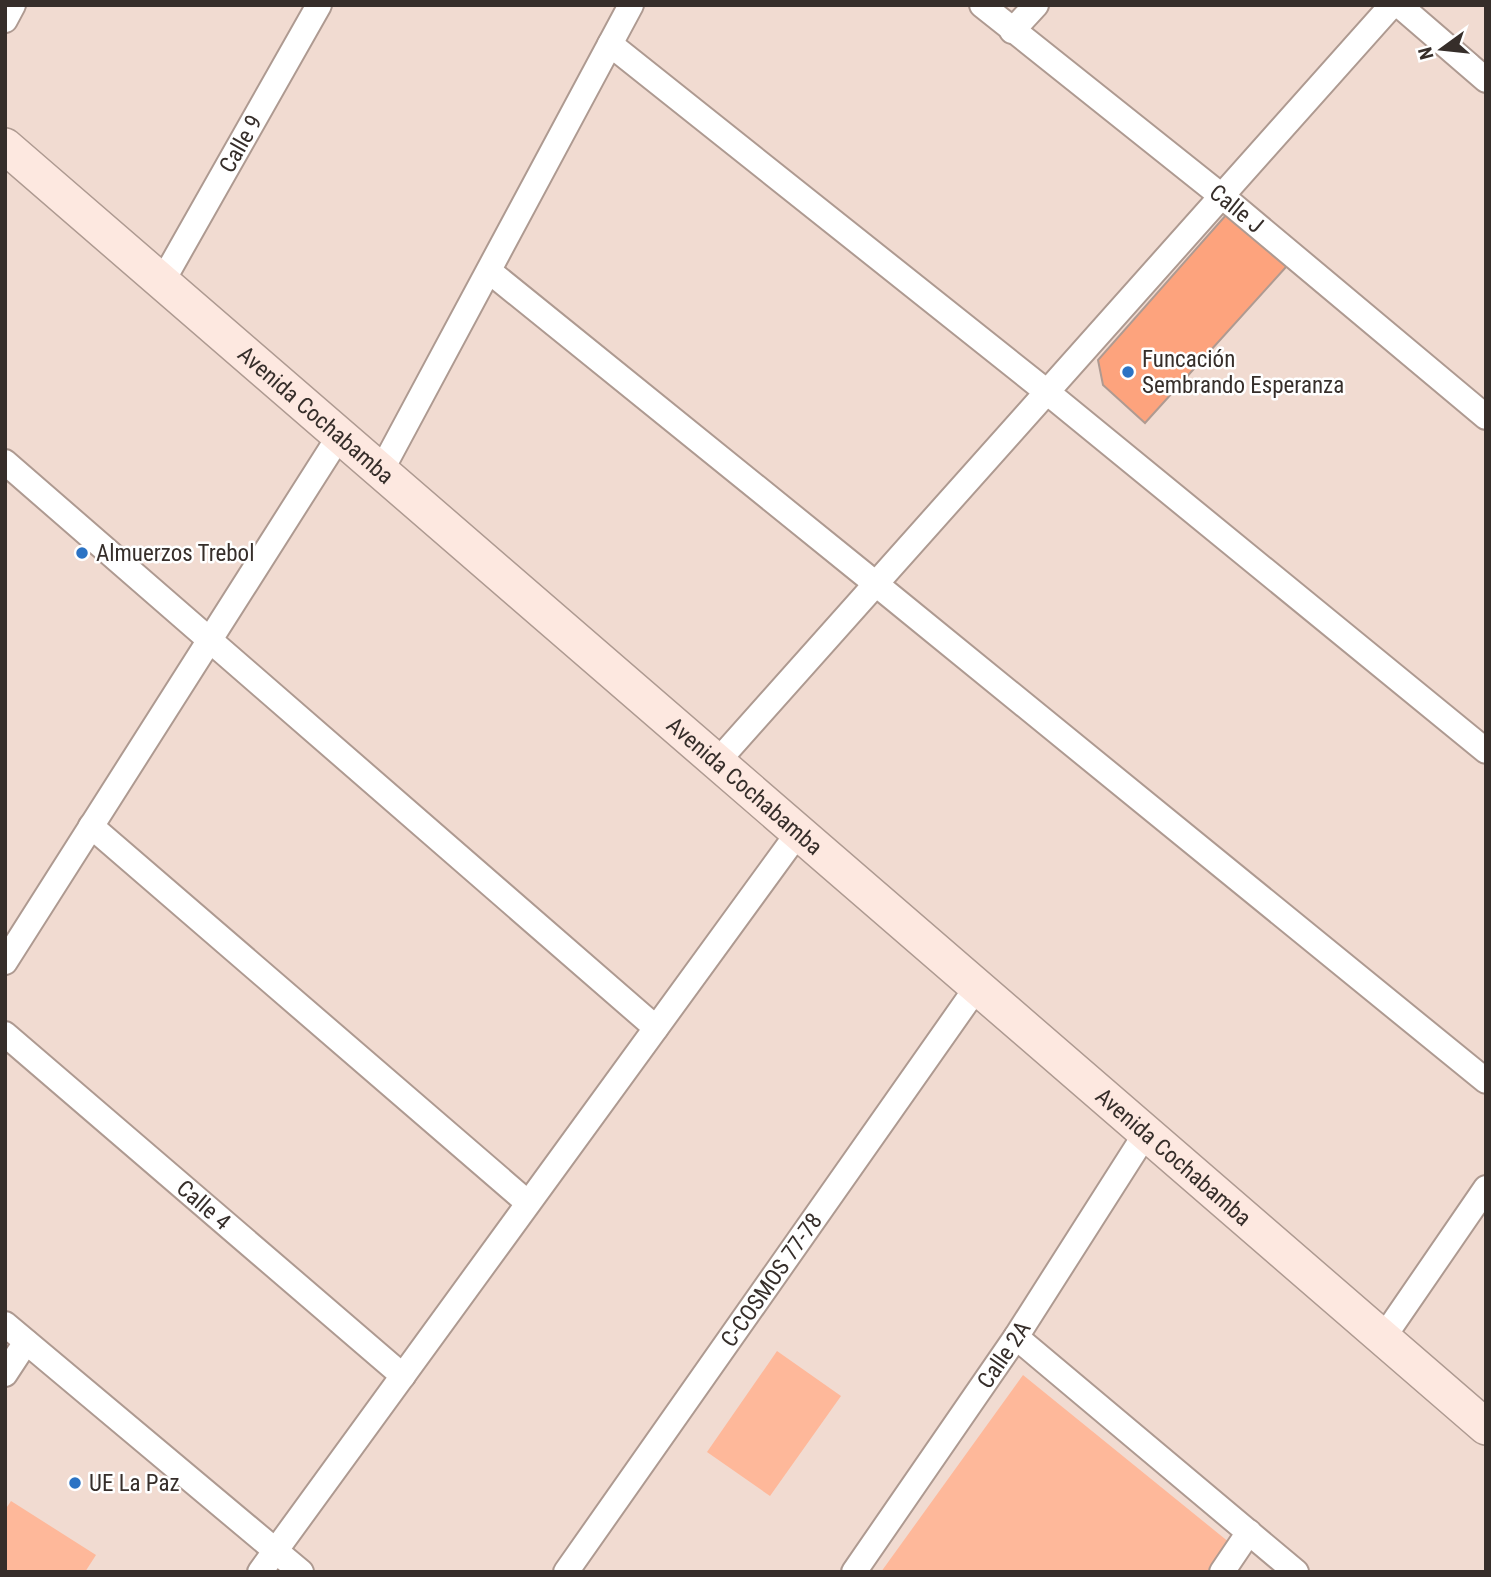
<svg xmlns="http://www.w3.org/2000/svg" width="1491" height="1577" viewBox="0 0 1491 1577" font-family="'Roboto Condensed',sans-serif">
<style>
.green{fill:#feb89a}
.building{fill:#fda37d;stroke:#af9a91;stroke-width:2}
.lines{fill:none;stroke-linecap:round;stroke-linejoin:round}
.minor-casing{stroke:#ae9a91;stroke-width:28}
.secondary-casing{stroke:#ae9a91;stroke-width:38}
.minor{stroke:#fff;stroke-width:24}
.secondary{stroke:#fde8e0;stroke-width:35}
.poi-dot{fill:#2c73c4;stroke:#fff;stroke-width:2.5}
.labels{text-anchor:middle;stroke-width:5;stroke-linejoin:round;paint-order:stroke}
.street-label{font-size:23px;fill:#362e2a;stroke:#fff}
.poi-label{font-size:23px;fill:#362e2a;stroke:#fff;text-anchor:start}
</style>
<rect width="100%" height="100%" fill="#f1dbd1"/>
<path class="green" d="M777,1351L841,1396L770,1496L707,1452Z
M1023,1375L1230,1543L1209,1572H881Z
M11,1501L96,1555L85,1572H5V1510Z"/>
<path class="building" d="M1234,206L1295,257L1145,423L1103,385L1098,360Z"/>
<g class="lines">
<defs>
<g id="minor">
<path id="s1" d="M982,5L1234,206L1486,417"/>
<path d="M1399,5L1486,80"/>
<path d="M5,20L13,5"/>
<path d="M1012,31L1036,5"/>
<path d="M610,44L1047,392L1486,751"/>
<path d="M489,271L876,584L1486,1081"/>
<path id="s2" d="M162,282L319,5"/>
<path d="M5,462L656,1028"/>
<path d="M381,471L631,5"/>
<path d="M717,762L1392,5"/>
<path d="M91,826L528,1203"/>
<path d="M5,962L340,435"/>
<path id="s3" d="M5,1034L403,1376"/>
<path d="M5,1324L301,1572"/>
<path d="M1016,1337L1296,1572"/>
<path d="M1383,1338L1486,1188"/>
<path d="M5,1374L26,1342"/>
<path d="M260,1572L798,833"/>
<path id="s4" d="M566,1572L977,987"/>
<path id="s5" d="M854,1572L1016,1337L1146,1133"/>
<path d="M1222,1572L1249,1532"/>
</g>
<g id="secondary">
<path id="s6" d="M5,146L1486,1427"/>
</g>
</defs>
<use href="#minor" class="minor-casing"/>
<use href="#secondary" class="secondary-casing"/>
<use href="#minor" class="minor"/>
<use href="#secondary" class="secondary"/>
</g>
<g class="poi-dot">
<circle cx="1128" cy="372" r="7"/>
<circle cx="82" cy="553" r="7"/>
<circle cx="75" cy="1483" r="7"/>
</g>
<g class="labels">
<g class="street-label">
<text dy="8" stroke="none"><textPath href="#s2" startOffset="159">Calle 9</textPath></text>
<text dy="8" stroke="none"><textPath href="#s1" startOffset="326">Calle J</textPath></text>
<text dy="8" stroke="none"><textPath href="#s6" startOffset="411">Avenida Cochabamba</textPath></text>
<text dy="8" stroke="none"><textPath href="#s6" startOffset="978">Avenida Cochabamba</textPath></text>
<text dy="8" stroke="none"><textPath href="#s6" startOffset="1545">Avenida Cochabamba</textPath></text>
<text dy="8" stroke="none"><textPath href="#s3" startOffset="262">Calle 4</textPath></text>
<text dy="8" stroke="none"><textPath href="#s4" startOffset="357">C-COSMOS 77-78</textPath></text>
<text dy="8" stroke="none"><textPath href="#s5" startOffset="264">Calle 2A</textPath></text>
</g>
<g class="poi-label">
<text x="1142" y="367">Funcación<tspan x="1142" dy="26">Sembrando Esperanza</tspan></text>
<text x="96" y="561">Almuerzos Trebol</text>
<text x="89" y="1491">UE La Paz</text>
</g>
</g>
<rect width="1491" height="1577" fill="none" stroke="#362e2a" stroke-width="14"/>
<g transform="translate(1442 49) rotate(255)" stroke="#ffffff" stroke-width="5" paint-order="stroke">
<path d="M0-5L12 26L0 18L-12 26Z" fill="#362e2a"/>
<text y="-10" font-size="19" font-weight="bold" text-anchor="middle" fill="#362e2a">N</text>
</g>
</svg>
